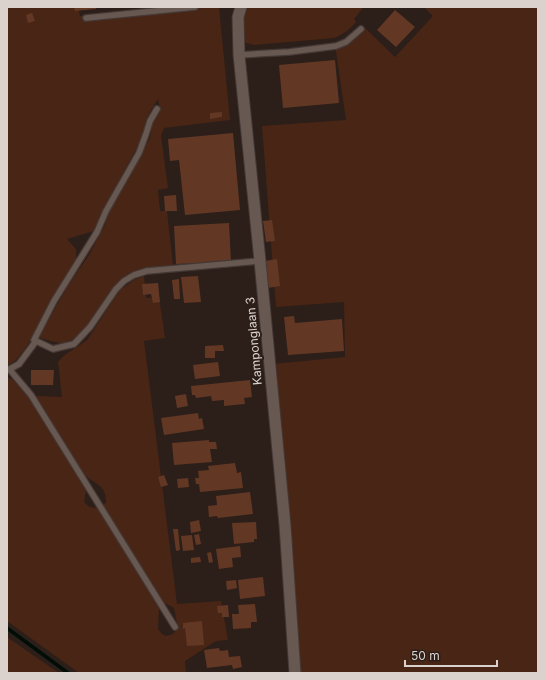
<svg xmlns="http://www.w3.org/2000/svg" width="545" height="680" viewBox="0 0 545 680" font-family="Inter,sans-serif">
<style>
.green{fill:#492515}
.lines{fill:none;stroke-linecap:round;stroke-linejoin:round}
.stream{stroke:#010e08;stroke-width:3.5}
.building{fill:#623825}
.lane-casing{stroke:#443834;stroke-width:8}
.street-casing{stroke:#443834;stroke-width:13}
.lane{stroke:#685852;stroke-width:5.5}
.street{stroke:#685852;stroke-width:11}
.labels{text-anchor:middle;stroke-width:4;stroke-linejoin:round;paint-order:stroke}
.street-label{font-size:12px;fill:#dbd2ce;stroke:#2c1e19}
</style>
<rect width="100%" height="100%" fill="#2c1e19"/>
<path class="green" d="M7,7H78L80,16L194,7H219L230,120L164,128L161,136L168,188L158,190L160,211H167L173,266C156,268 137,267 122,278C100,295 94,335 64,343C59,344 45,339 40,338L41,333L69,284L89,255L105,225L109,210L150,138L153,121L160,109L158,99L151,110L146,120L141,140L100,215L94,231L67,239L76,249V262L46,312L31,340L17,359L7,366Z
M245,7H364L354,19L356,22C350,29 344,34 334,38L254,45L246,43L242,38Z
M424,7H538V673H297L273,364L345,357L344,302L276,307L262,126L346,120L335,44C346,41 355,34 363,26L395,57L433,16Z
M144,276L146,298L159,297L165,338L144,341L177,604L221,601L228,640L216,641L185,661L186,673H79L7,621V377L12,379L26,393L84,486L86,491L84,502C88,506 91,509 98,507L159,607L158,629L162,634L166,636L173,634L178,628L174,608L163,602L103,505L106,502C106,483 94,485 83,473L37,399V396L62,397L58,362C66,352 77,348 87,340L120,290L136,279Z
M7,637L56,671L58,673H7Z"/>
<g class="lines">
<path class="stream" d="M7,628L68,673"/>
</g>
<path class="building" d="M74,7H96V9L75,11Z
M395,10L415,27L396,47L377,30Z
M32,13L35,21L28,23L26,15Z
M335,60L339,103L283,108L279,65Z
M222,112V117L210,119V113Z
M233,133L240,210L185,215L179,160L170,161L168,139Z
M176,195L177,211H165L164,196Z
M272,220L275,241L266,242L263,221Z
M229,223L231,262L176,264L174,226Z
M277,259L280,286L268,288L265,261Z
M198,276L201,302L184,303L181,277Z
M179,279L180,299H174L172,280Z
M158,283L160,302L153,303L151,294L143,295L142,284Z
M294,316L295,323L342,319L344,351L288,355L284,317Z
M223,345L224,351H215V358H205V346Z
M218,362L220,376L195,379L193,365Z
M31,370H54L53,385H31Z
M250,380L252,397L244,398L245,404L224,406V400L212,401L211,396L196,398L195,395H192L191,386Z
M186,394L188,406L177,408L175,396Z
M198,413L199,419L202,418L204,429L164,435L161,418Z
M209,440V442H216L217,449H210L212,462L174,465L172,443Z
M235,463L237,473L241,472L243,488L200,492L199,484H196L195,478H199L198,471L209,470L208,466Z
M164,475L168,485L161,487L158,477Z
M188,478L189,487L178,488L177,479Z
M250,492L253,514L218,518L217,516L209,517L208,506L217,505L216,496Z
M199,520L201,531L191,533L190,522Z
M256,522L257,539H254V542L234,544L232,523Z
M173,529H178L180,550L176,551Z
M199,534L201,544L196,545L194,535Z
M192,535L194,550L183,551L181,536Z
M240,546L241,557L232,558L233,567L219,569L216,549Z
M211,552L213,562L209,563L207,553Z
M200,557L201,562L191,563V558Z
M263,577L265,596L240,599L238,580Z
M236,580L237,588L227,590L226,581Z
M255,604L257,622H251V628L233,629L232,614H239L238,605Z
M228,605L229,617H222V613H218L217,606Z
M202,621L204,645L187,646L185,628L183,629V623Z
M219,648L220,651L228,650L229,657L240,656L242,667L233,669L232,665L207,668L204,650Z"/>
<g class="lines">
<defs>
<path id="lane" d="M86,18L195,7
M239,55L289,52L336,46L346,42L361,29
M157,109L150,121L146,134L139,153L106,211L97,232L54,301L34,340L53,349L74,344L90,327L116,289L124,281L134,275L147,271L260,261
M8,370L19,364L36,341
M10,370L31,395L175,627"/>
<path id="street" d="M241,7L238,17L239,55L260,261L285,525L295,673"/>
</defs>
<use href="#lane" class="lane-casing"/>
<use href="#street" class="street-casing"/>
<use href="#lane" class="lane"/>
<use href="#street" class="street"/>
</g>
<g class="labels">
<g class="street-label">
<text transform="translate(254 341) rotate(-95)" y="4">Kamponglaan 3</text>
</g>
</g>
<rect width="545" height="680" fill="none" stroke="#dbd2ce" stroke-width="16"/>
<path d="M405 660v6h92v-6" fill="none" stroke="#dbd2ce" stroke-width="2"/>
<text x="411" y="660" font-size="12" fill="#dbd2ce" stroke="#2c1e19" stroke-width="3" paint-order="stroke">50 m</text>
</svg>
